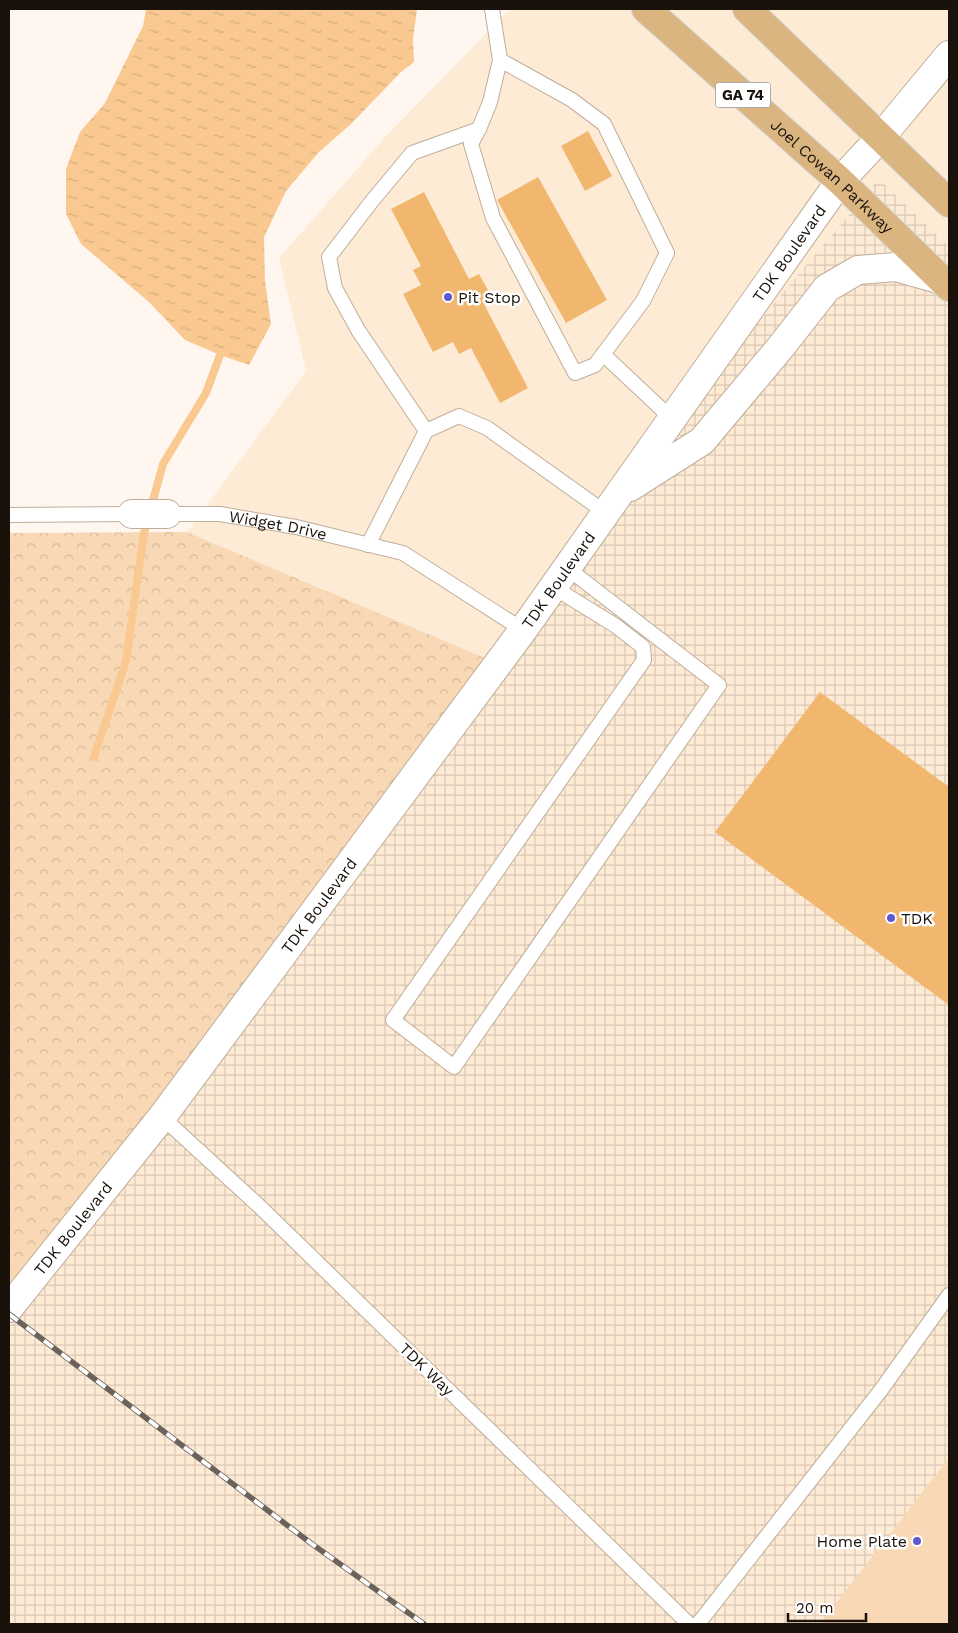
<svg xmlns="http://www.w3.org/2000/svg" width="958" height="1633" viewBox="0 0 958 1633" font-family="'Work Sans',sans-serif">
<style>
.built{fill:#feebd5}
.industrial{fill:url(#industrial-grid)}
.forest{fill:url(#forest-crowns)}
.garden{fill:#f9d9b5}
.water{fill:url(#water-ripples)}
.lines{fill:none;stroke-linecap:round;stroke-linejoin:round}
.stream{stroke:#f9c991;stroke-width:8}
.building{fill:#f2b76f}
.service-casing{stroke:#c0ae9a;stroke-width:16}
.minor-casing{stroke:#c0ae9a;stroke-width:30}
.tertiary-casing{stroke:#c0ae9a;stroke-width:30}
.primary-casing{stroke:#d6d4d3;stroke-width:30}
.service{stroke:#fff;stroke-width:14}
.minor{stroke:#fff;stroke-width:28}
.tertiary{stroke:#fff;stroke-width:28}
.primary{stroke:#dab580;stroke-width:28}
.rail-casing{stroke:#6a625b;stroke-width:5.5}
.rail{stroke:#fff;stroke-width:4;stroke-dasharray:11;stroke-linecap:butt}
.poi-dot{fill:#5e58d1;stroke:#fff;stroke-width:2}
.labels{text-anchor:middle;stroke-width:5;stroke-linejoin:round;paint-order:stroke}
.shield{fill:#fff;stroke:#5e5954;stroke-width:1}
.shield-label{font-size:15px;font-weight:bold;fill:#19120b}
.street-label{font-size:16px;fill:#19120b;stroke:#fff}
.poi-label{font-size:16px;fill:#19120b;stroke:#fff;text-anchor:start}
</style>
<defs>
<pattern id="industrial-grid" width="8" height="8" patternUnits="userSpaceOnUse" patternTransform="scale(1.25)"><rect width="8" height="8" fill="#feebd5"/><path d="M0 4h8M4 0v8" fill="none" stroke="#d9c8b6"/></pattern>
<pattern id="forest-crowns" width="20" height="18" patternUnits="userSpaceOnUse" patternTransform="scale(1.25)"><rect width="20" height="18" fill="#f9d9b5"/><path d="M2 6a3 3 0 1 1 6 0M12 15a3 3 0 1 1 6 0" fill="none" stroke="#d5b99a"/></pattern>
<pattern id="water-ripples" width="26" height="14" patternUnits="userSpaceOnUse" patternTransform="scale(1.25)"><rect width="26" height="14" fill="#f9c991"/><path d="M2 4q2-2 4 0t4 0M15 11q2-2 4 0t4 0" fill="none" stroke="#d5ac7c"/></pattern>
</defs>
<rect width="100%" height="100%" fill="#fff7ef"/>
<path class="built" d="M510,9H949V247L879,180L503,634L485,658L187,532L306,371L279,258L385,137Z"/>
<path class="industrial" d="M879,179L949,247V1624H9V1308L503,634L615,492Z"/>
<path class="forest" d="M187,532L485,658L9,1308V533Z"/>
<path class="garden" d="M949,1458V1624H820Z"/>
<path class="water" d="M146,9H417L413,39L414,62L401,72L351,124L319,152L286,191L264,237L265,281L271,324L249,365L220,355L185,340L149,302L81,244L66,214V169L80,132L105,103L143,26Z"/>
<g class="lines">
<path class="stream" d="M94,757L126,661L144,533L163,464L206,393L220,355"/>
</g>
<path class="building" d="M588,131L612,176L585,191L561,146Z
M538,177L607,300L566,323L497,200Z
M424,192L469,279L479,274L493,299L484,304L528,388L500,403L471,348L459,354L453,342L433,352L403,294L421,285L413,270L421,266L391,209Z
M820,692L949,787V1005L715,832Z"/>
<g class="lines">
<defs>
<g id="service">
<path d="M492,9L500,60L490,102L479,129L471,144L493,218L575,373L595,365L643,301L667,253L604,124L572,100L500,60"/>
<path d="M603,354L672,419"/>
<path d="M426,431L358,330L335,288L329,257L372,201L412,153L479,129"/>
<path id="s1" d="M167,514H220L296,527L403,553L523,630"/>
<path d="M9,515L132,514"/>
<path d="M368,545L426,431L459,416L487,428L606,513"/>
<path d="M553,587L616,626L643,647L644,660L393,1020L454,1067L719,685L567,568"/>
<path d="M162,1117L258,1205L689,1624"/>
<path d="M698,1624L881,1390L949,1295"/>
</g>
<g id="minor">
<path d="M630,487L702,441L780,348L827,288L858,270L896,267L942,280"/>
<path d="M132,514H167"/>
<path id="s2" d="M9,1308L162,1117L523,630L840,181"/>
</g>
<path id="tertiary" d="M840,181L881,137L949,55"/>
<g id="primary">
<path id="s3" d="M646,9L840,181L949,287"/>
<path d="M747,9L949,203"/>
</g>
</defs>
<use href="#service" class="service-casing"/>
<use href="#minor" class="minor-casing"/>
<use href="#tertiary" class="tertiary-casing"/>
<use href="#primary" class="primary-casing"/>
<use href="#service" class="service"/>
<use href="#minor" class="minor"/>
<use href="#tertiary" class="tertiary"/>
<use href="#primary" class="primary"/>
<defs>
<path id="rail" d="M9,1314L312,1544L424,1624"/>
</defs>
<use href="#rail" class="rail-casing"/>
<use href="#rail" class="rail"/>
</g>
<g class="poi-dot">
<circle cx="448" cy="297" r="5"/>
<circle cx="891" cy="918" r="5"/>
<circle cx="917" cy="1541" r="5"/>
</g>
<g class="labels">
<rect class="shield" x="715.5" y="82.5" width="55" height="25" rx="4"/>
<g class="shield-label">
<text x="743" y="100">GA 74</text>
</g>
<g class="street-label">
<text dy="6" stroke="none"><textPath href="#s3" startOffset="250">Joel Cowan Parkway</textPath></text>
<text dy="6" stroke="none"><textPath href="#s2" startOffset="1312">TDK Boulevard</textPath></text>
<text dy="6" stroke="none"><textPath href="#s1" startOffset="112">Widget Drive</textPath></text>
<text dy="6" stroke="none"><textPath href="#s2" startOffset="912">TDK Boulevard</textPath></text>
<text dy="6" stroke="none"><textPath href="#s2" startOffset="508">TDK Boulevard</textPath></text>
<text dy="6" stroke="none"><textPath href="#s2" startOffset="102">TDK Boulevard</textPath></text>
<text transform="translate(427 1369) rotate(44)" y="6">TDK Way</text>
</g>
<g class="poi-label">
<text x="458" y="303">Pit Stop</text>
<text x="901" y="924">TDK</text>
<text x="907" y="1547" text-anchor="end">Home Plate</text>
</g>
</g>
<rect width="958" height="1633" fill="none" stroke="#19120b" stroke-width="20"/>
<path d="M788 1613v8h78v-8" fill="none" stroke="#19120b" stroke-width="2.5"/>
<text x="796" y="1613" font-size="15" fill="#19120b" stroke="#ffffff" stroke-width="4" paint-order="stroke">20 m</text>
</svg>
